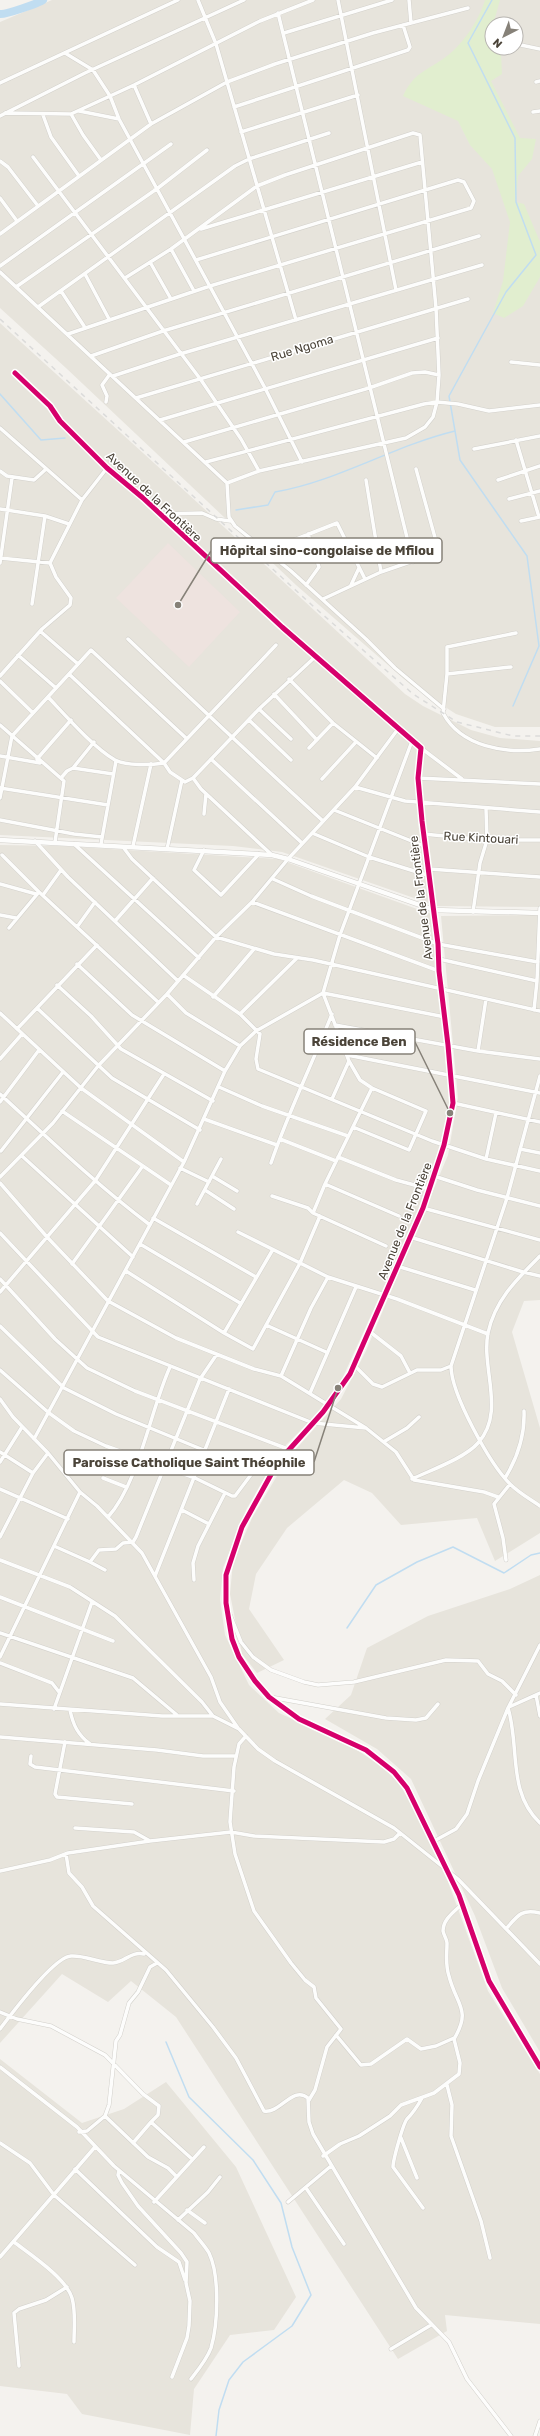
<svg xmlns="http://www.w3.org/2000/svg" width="540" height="2436" viewBox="0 0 540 2436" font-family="Rubik,sans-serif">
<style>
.residential{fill:#e7e4dc;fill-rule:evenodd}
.medical{fill:#eee3df}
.green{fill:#e1eecf}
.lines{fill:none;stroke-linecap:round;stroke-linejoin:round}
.stream{stroke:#c0ddf1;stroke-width:1.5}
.river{stroke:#c0ddf1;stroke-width:8}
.minor-casing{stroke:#d2d0cb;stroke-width:4.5}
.tertiary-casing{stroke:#d2d0cb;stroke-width:5.5}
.minor{stroke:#fdfdfc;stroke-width:3.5}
.tertiary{stroke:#fdfdfc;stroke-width:4.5}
.rail{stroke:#dbdbda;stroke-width:1.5;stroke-dasharray:5 5;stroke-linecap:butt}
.cycleway-casing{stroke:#fff;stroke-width:8}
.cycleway{stroke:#d6006c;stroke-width:5}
.labels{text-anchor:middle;stroke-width:3;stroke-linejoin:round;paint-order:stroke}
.street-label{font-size:12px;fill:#4b4439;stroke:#fff}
.leader{fill:none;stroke:#868178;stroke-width:1.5}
.callout-dot{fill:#868178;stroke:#fff;stroke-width:1.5}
.callout{fill:#fff;stroke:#868178;stroke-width:1.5}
.callout-label{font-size:13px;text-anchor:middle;font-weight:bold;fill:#4b4439}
</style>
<rect width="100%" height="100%" fill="#f4f2ee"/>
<path class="residential" d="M52,0H540V727H495L456,714L411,685L296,585L66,368L0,308V22ZM492,24H516V48H492Z
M0,323L187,493L405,694L423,706L471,730L500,738L540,741V907L437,906L282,852L233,846L0,835Z
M0,845L60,846L278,859L431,914L450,1103L438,1154L414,1221L342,1379L319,1412L280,1451L246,1510L223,1568L220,1599L225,1635L249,1685L279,1713L348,1744L381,1766L399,1783L423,1825L447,1879L488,1991L540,2074V2324L445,2315L447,2331L398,2359L176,2017L131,1981L108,2002L62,1974L0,2043Z
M540,915V1300L524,1301L512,1332L540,1428V1533L495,1561L477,1518L401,1525L372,1493L344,1480L287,1528L256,1574L249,1609L284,1660L257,1673L242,1654L230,1594L233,1562L252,1518L287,1459L341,1399L366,1351L448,1155L458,1098L441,916Z
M540,1575V2052L502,1988L475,1916L411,1779L377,1749L325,1719L351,1695L367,1648L428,1616L510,1589Z
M0,2059L82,2123L124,2109L166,2082L236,2167L296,2297L274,2330L230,2335L194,2389L190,2435L82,2414L67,2394L0,2386Z"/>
<path class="medical" d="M168,543L240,612L189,667L116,598Z"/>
<path class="green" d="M485,0H500L487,46L501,54L502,74L491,81L520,138L536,139L532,159L518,176L516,202L524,204L540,242V277L523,306L504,318L493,313L503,281L510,222L492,169L470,145L458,121L403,96C414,72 427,71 447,56C464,43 479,20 485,0Z"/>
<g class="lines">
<path class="stream" d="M492,0L468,43L515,138L516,202L536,255L506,292L449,396L460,460L527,556L539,646L513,706
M0,394L41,440L65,438
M236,510L268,505L275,492C338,481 393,446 455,431
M347,1628L376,1585L417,1562L453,1547L504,1573L531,1555L540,1553
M166,2042L189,2097L253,2160L281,2203L292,2247L311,2295L292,2326L243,2362L229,2380L219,2410L216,2436"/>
<path class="river" d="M0,14C5,15 39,3 43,0"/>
<defs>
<path id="minor" d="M198,0L216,44L227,82L296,320
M338,0L396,290
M409,0L411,23
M278,13L413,562
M284,33L392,0
M516,44L540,49
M65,53L93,70L110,96L119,119L265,388L302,462
M536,82L540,81
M0,83L178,0
M134,85L151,124
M234,107L408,50L410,47L403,25
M79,111L119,119
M533,112L540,111
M5,113L71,114L134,85L260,21L313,0
M71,114L83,135L101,160
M43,115L51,137L79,176
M0,116L85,73L244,0
M241,132L358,95
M33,157L201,380L241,439L259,471
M0,161L8,167L38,206
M0,198L17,221
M201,229L422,162
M0,234L151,124L227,82L275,64L373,33L468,8
M171,249L194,291
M150,262L171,299
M0,266L171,144
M0,272L227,483L229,517L235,526L291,571L366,639L395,668L444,709
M85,274L109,319
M125,278L171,249L257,186L285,175L413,133L420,135L436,308L439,375L437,402L433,417L425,427L406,438L259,471L227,483
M16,287L158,188L207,150
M61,291L84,326
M38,307L235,166L249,159L329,133
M68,334L210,286L471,208L474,201L464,182L458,180L196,260
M91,356L163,331L479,236
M511,362L540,365
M15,373L50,406L60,421L107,468L143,498L282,627L421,748C412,798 428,860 434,910
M113,376L180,354L482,265
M136,398L468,299
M106,402L107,396L102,385L110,374
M160,420L438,338
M0,428L82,500
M516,440L539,517
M184,442L369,388L412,373L425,372L439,375
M474,449L540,436
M206,462L424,404L437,402L458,404L489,411L540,405
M0,471L7,476L34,480L45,470
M366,480L381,572
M498,480L540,466
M509,499L540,491
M0,509L45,516L69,524
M161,514L202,513L216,519L230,521
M521,521L540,517
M266,551L337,523L365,579
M0,558L50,563
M0,563L12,478
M306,585L319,567L308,534
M351,585L359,568
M323,599L381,572L439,552L416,469
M32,604L45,516
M40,631L78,664
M516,633L447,647V674L443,713C461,747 506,754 540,749
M128,639C192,700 257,761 323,821
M18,655L56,688
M69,674L164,763L170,772L185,782L193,778L259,709L315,657
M447,674L511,667
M0,676L42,629L70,605L71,598L56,577L50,563L82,500L107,468
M289,679L333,723L377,758
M0,681L33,713
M274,694L317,740
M48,697C66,716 93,747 115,760C127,766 151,765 164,763
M259,709L291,739
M249,720L291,760
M0,725L64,781L55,842
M309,748L333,723
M421,748L462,779
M0,756L40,763
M37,759L71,720
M211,759L302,843
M164,763L276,645
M73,768L94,742
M61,778L67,771L73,768L113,774
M193,778L201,789L272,855
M418,778L540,784
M322,779L356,742
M355,787L405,801L540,812
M0,788L108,805
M0,798L12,736L91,650L186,738
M334,810L424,846
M204,814L206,794
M0,820L74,834L102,837
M312,833L369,857L430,876
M423,834L487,840H540
M35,841L68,877L178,981
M74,844L199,958
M101,844L116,761
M133,846L151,764
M123,847L132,859L216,937L274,954L313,960L540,1011
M167,849L182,780
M204,850L194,870L221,895L259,854
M2,855L39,892L158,1002
M429,869L540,877
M273,879L311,896L438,944L538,962
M0,884L36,894
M43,895L61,870
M252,902L439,971
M473,912L480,863L487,840L486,809
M0,915L16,918
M115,921L153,878
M77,927L95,902
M9,928L39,892
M439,959L537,981
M77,964L132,1015L225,1071
M183,975L240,1014L260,1034L256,1059L258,1069L432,1141L486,1159L540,1171
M57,985L91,1016L121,1049L213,1101
M167,994L186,1013L240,1046
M213,997L254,949
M37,1008L112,1078L200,1130
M534,1010L537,981L540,908
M0,1013L81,1088L184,1162
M240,1014L297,958
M335,1025L478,1051L540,1059
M17,1029L97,945
M478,1051L486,999
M347,1055L540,1093
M0,1059L22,1034
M540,1076L507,1198L451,1366C451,1394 490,1464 510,1484C519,1493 530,1499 540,1506
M219,1087L262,1106L348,1136
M0,1094C49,1139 97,1185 150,1225
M332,1099L349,1061
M0,1102L39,1050
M453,1103L540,1122
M62,1111L171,1185
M204,1119L277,1145
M353,1127L409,1150L426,1111L372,1088L360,1080L349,1061L323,993L340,935L412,741
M280,1139L336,1161
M520,1149L540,1153
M1,1151L63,1072
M22,1156L133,1257
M338,1157L396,1180L429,1189
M486,1159L496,1113
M271,1163C288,1113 312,1064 332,1014
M180,1168L209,1182
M212,1176L237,1191
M434,1176L477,1190L540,1206
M0,1177L53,1123L98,1066L167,994L216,937L252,902L288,859L355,787L398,729
M0,1183L47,1237L108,1301L176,1338L254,1369L281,1376L366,1428
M325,1184L399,1216
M205,1190L234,1209
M272,1196L308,1208L313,1213L386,1246
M197,1204L221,1159
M423,1208L540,1240
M313,1213L325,1184L372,1088
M153,1218L256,1277
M238,1232L328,1277L397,1299L488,1334
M0,1233L98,1337L313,1423L366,1428L396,1452L414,1480L484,1492L498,1497
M410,1237L523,1272L540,1276
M140,1244L240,1303
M272,1251L224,1333L253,1349L300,1263L320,1216
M72,1264L142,1167
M397,1266L475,1290
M126,1271L224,1333
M0,1279L55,1339L87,1368L135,1391L288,1449
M0,1292L95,1181L164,1074
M266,1325L326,1352
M0,1326L64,1388L116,1414L206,1451
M369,1331L401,1356L410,1373
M354,1365L373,1384L382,1387L417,1370H441L451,1366
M0,1370L49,1413L74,1431L106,1446L195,1478L232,1496H235L253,1472
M281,1376L311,1308L328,1277
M310,1393L356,1287
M0,1399L13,1417L48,1453L80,1492L97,1506L142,1553L211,1677L220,1702L238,1728
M34,1439L184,1162L225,1071L240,1046L256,1031L323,993L445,1017
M385,1441L407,1428L419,1417
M0,1452L33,1473
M0,1462L22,1427
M103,1478L126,1487
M505,1478C518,1457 525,1436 524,1411
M412,1479C431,1470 465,1458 478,1443C506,1412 481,1369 488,1333C495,1300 517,1279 540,1256
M0,1489L68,1519
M182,1510L209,1524
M108,1517C139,1483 150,1411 170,1367
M0,1537L33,1473L48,1453
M54,1546L90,1562
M0,1560L70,1587L115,1616L202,1702L213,1716L239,1729L258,1749L275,1761L394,1828L458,1879L540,1964
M506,1560L503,1538L494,1504L510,1484
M105,1570L90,1562L99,1550L116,1549L123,1543L133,1542L136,1537L200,1379L217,1354
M155,1576L229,1389
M194,1580L193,1563L198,1546L225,1493
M0,1597L113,1641
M229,1612L241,1642L253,1657L271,1670L304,1682L318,1685L354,1682L446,1660L478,1661L488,1674L502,1681L516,1695
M0,1633L133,1678L177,1715
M0,1657L80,1492
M0,1663L52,1683L59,1692
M536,1695L540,1716
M270,1697L386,1718L416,1720L426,1718L438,1704
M0,1704L162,1716H213
M509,1707L540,1693
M508,1708C520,1747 507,1792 540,1823
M54,1709L92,1602
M70,1710C73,1725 78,1735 90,1744
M246,1736L239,1744L234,1767L230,1822L235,1854L254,1911L291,1963L305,1980L314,1987L316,1998L341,2029L327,2047L315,2090L309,2100
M0,1737L157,1750L203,1756H236
M65,1742L55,1794L57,1797L132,1804
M31,1756L30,1764L35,1767L234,1791
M75,1828L134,1832L150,1841
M434,1841L456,1829L467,1814L478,1781L508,1708L540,1645
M66,1854L69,1873L82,1887L93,1906L166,1970L213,2027L236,2058L264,2111C280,2114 293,2085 308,2098L309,2122L313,2134L416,2308L449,2342L467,2379L511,2436
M0,1871L50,1860L68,1853L150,1841L231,1832L254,1836L384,1842L394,1839L400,1833
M506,1929C518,1915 521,1909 540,1913
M0,2012L17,2019L51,2026L105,2055L143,2094L159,2106L158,2115L151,2122L192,2159
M0,2029C12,2013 54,1957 71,1956C85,1955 99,1963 113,1963C125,1962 131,1951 144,1954
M336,2035L361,2065L371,2064L407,2039L421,2049L436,2046L454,2038
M0,2067L77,2127L114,2166L194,2233C199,2240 205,2246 209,2253C220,2276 218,2324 211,2348C207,2359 198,2370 191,2379
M447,2085L452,2105L451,2136L481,2221L490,2258
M422,2098C417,2107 414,2112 407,2119C403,2124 393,2160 393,2167L423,2208
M105,2116L109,2105L116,2041L120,2035L129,2003L138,1992L150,1967L157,1963
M79,2132L87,2131L105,2116L148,2157L168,2168L176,2176
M401,2138L417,2178
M0,2143L30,2163L54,2195L135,2265
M133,2143L151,2122
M323,2156L340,2144L359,2136L390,2116L401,2105L434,2093L459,2074L460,2063L454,2039C472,2009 456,2005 449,1976C445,1964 447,1955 447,1943C447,1939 444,1936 443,1931C443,1919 454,1912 462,1904
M75,2169L157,2247L179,2262L185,2280
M119,2171L118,2175L122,2183L138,2206L181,2253L187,2262L186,2283L190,2301L189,2326L187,2338L172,2377
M306,2188L344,2244
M154,2202L204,2147
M288,2202L331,2166
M187,2210L205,2223
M178,2220L208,2192L220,2177
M14,2242C31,2255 66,2278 72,2298C76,2312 74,2328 74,2342
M0,2257L95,2147
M391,2349L431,2325
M19,2366L14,2313L19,2309L46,2300L67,2287
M535,2436L540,2421"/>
<path id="tertiary" d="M0,840L272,855L288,859L434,910L540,913
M434,910L453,1103L440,1160L423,1208L350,1374L323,1412L278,1462L242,1527L226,1575V1603L232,1639L239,1657L255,1681L269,1697L299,1719L366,1750L394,1772L407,1788L459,1895L489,1981L540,2067"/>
</defs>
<use href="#minor" class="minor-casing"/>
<use href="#tertiary" class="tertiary-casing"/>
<use href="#minor" class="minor"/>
<use href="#tertiary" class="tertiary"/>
<path class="rail" d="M0,319L313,606L413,694L457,722L513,736H540"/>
<defs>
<path id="cycleway" d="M15,373L50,406L60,421L107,468L143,498L282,627L421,748L418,778L422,821L438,944L439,971L448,1045L453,1103L444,1145L423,1208L350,1374L323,1412L278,1462L242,1527L226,1575V1603L232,1639L239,1657L255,1681L269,1697L299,1719L366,1750L394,1772L407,1788L459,1895L489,1981L540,2067"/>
</defs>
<use href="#cycleway" class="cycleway-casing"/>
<use href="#cycleway" class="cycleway"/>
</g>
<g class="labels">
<g class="street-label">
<text transform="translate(302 348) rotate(-17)" y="4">Rue Ngoma</text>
<text transform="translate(154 497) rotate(43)" y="4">Avenue de la Frontière</text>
<text transform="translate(481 838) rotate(3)" y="4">Rue Kintouari</text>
<text transform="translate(421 898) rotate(-97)" y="4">Avenue de la Frontière</text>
<text transform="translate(405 1221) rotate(-68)" y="4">Avenue de la Frontière</text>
</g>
</g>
<path class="leader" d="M178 605L211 551M450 1113L415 1042M338 1388L314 1462"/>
<g class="callout-dot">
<circle cx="178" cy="605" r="4"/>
<circle cx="450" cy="1113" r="4"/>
<circle cx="338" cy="1388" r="4"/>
</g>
<g class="callout">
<rect x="211" y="538" width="231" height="25" rx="4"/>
<rect x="304" y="1029" width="111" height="25" rx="4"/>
<rect x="64" y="1450" width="250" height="25" rx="4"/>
</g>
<g class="callout-label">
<text x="327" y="555">Hôpital sino-congolaise de Mfilou</text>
<text x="359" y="1046">Résidence Ben</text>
<text x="189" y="1467">Paroisse Catholique Saint Théophile</text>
</g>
<g transform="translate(504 36) rotate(222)"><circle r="19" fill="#ffffff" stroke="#b7b4b0"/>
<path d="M0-3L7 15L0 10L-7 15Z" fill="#868178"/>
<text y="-6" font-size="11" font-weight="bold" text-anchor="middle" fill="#4b4439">N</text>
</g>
</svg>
